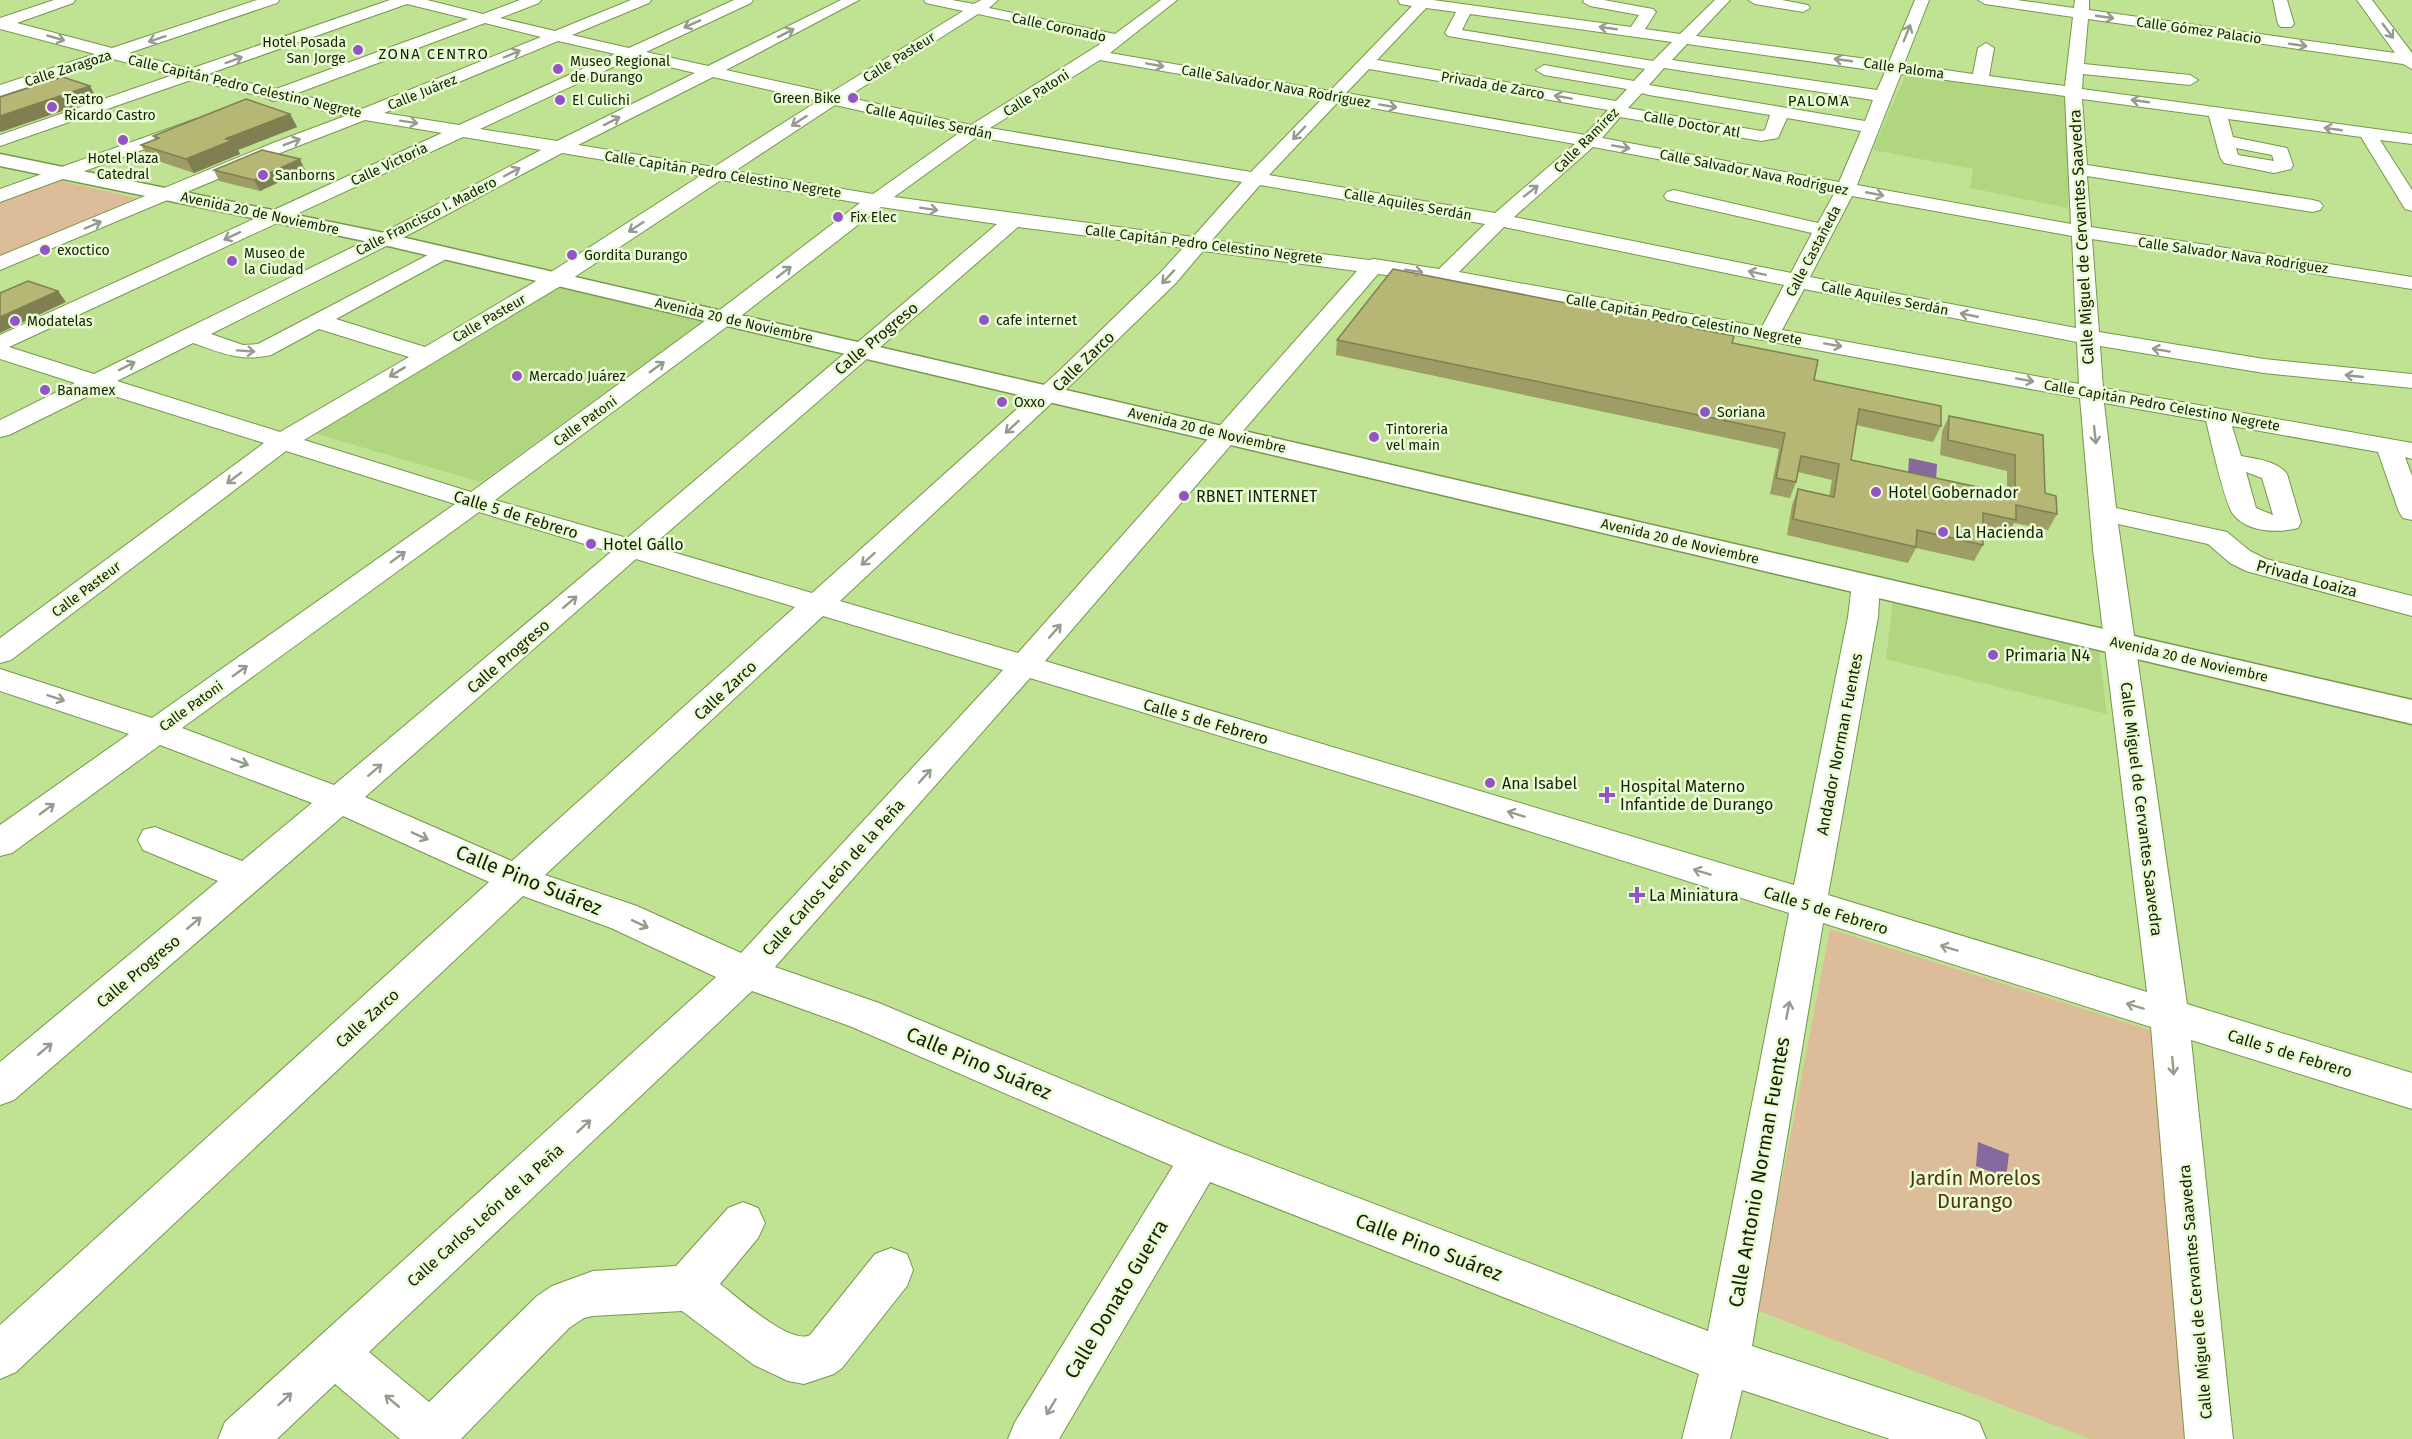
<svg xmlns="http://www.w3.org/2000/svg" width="2412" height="1439" viewBox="0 0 2412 1439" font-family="'Fira Sans',sans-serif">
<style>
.built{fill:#b1d680}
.green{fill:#ddbc9a}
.water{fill:#866a9f}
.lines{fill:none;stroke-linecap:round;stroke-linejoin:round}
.minor-casing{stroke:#77974c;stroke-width:2}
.major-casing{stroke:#77974c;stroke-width:3}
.minor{fill:#fff;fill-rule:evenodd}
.major{fill:#fff;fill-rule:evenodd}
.wall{fill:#9d9d65}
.shaded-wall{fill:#7f7f52}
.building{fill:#b6b675;stroke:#7f7f52;stroke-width:1.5}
.oneway{stroke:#959b8d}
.poi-dot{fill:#9553c8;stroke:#eafcd5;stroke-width:2}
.labels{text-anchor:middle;stroke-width:5;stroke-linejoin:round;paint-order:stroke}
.far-street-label{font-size:14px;fill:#142002;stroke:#eafcd5}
.far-poi-label{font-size:14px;fill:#142002;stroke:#eafcd5;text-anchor:start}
.far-neighbourhood-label{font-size:15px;letter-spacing:1.5px;fill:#142002;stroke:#eafcd5}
.street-label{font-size:16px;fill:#142002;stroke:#eafcd5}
.poi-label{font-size:16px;fill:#142002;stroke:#eafcd5;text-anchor:start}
.near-street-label{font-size:20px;fill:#142002;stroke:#eafcd5}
.near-park-label{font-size:20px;fill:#51320a;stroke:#eafcd5}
</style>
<rect width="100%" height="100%" fill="#bfe293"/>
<path class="built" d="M1907,71L2069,93L2068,208L1970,188L1973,169L1873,150Z
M556,287L705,320L481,482L313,433Z
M1893,600L2099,650L2107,714L1886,659Z"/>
<path class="green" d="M56,180L136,198L0,258V199Z
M1830,929L2153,1031L2190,1439H2090L1757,1310Z"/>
<path class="water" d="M1909,458L1937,464L1936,480L1908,474Z
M1978,1142L2009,1154L2006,1178L1976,1166Z"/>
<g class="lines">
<defs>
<path id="minor" d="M54,0H75L73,3L17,23L112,48L257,0H279L277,3L129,53L190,69L390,0H427L483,14L520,0H541L539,3L500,18L555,31L631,0H651L649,3L572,35L629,48L734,0H753L751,3L646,52L708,66L841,0H859L726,70L830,93L963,11L926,3L924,0H952L974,4L981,0H998L989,8L1115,34L1161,0H1177L1110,53L1330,91L1412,6L1400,4L1398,0H1433L1631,27L1639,15L1590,6L1583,2L1584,0H1604L1653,9L1656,12L1645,29L1680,34L1715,0H1730L1696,36L1889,62L1915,0H1929L1904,64L1973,74L1978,48L1986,43L1994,48L1989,76L2065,86L2073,17L1985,4L1978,0H2017L2074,8L2075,0H2089V10L2395,53L2357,0H2372L2412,53V69L2403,64L2088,19L2084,64L2190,75L2198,80L2190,85L2083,74L2082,89L2412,134V144L2380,140L2412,190V211L2405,209L2361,137L2228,119L2233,137L2287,148L2293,165L2291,169L2274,173L2224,163L2220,157L2209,116L2082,99L2087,165L2313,200L2320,202L2323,206L2320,210L2313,212L2087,176L2091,227L2412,277V289L2092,239L2099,332L2264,359L2412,374V388L2264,373L2100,346L2103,388L2412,443V459L2405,457L2412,476V520L2403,518L2399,512L2378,452L2232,426L2241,456C2256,459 2278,461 2287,474L2301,522L2298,528C2278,533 2247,533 2233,514C2224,502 2211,440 2206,421L2104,403L2116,508L2227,532L2250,551L2266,559L2412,596V616L2246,571L2230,563L2208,544L2118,524L2187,1004L2412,1073V1109L2191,1040L2233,1439H2185L2151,1027L1823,923L1752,1346L1962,1415L1979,1422L1986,1439H1890L1742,1390L1730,1439H1682L1699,1374L1210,1182L1059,1439H1008L1015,1422L1173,1166L852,1027L752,991L369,1352L429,1402L537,1296L552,1286L593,1271L676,1266L728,1208L743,1202L758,1208L765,1223L758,1238L720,1284C736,1296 791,1346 810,1335L875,1254L891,1248L907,1254L913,1270L907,1286L842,1368L834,1374L804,1384L788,1381L754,1365L682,1311L593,1316L584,1318L569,1328L461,1439H400L335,1384L277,1439H218L225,1422L716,977L611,928L523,896L16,1372L0,1379V1325L489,882L343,816L14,1100L0,1105V1062L218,881L143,850L138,840L143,830L155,827L242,861L312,803L160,745L12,853L0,856V825L129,734L0,691V669L152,718L455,504L286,451L11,660L0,663V638L264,443L98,391L9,435L0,437V420L75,383L0,359V335L442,133L365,120L285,151L0,270V256L273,143L345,116L278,100L273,101L265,97L191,80L0,146V135L173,75L113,59L0,96V85L95,54L0,29V18ZM407,4L468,19L276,89L208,74ZM1426,8L1456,12L1445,33L1448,36L1645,69L1634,81L1544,65L1536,70L1544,75L1627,89L1616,101L1377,60ZM978,14L1105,41L971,125L847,97ZM1470,14L1672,42L1653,61L1462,30ZM485,23L541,37L362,109L295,94ZM558,41L615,54L459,125L384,113ZM1687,44L1885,72L1877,90L1672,60ZM632,58L695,73L557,141L480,129ZM1100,60L1322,99L1251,172L990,128ZM1664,68L1873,100L1865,121L1649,85ZM1369,69L1608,110L1585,135L1346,93ZM1901,74L2065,96L2071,224L1857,185ZM713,77L818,101L714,167L578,145ZM1642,93L1649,95L1770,115L1765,130L1761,131L1628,108ZM1338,102L1575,144L1495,213L1269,175ZM835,105L959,133L873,194L735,171ZM1620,117L1761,141L1778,138L1787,118L1861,131L1839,182L1602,138ZM463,137L541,150L398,225L94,374L9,347ZM977,137L1242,182L1193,237L894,197ZM1593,147L1835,192L1818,223L1674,190L1667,192L1664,196L1667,200L1812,233L1791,273L1514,217ZM2236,148L2272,155L2274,161L2238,155ZM562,153L700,176L548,274L425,347L336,319L450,257L453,253L450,249L443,247L258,344L243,345L211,334L412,233ZM721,180L860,203L717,312L471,492L304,440L564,284ZM1260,185L1485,224L1439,269L1374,259L1369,260L1212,240ZM1852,196L2072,236L2076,328L1810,277ZM881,207L997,224L627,538L495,500L733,322ZM1018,227L1183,248L1160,273L1058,372L812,593L652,546ZM1504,227L1784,285L1762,327L1459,272ZM1203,251L1357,271L1018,653L840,601L1074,382L1176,283ZM1378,274L1444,282L2080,398L2093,549L2147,992L1828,895L1878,617L1880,584L1876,578L1866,575L1856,578L1852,584L1848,617L1794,885L1045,661ZM1804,289L2077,342L2079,384L1782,330ZM319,329L409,357L280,432L117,381L193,343C222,353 240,362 271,355ZM2246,472L2262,478L2273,515L2256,508ZM479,512L611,552L334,785L182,728ZM636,559L795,607L512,861L365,797ZM823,616L1003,670L741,953L637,906L545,875ZM1030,678L1421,797L1789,913L1708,1331L1222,1146L879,1003L775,967Z
M1748,0H1782L1808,5L1810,8L1803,12L1755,4Z
M2273,0H2287L2294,24L2291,27H2281L2278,24Z
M196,119L202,120L205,124L202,128L0,202V189Z"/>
<path id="major" d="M0,154L384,233L2412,700V724L384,245L0,166Z"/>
</defs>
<use href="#minor" class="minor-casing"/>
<use href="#major" class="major-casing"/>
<use href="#minor" class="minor"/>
<use href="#major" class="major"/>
</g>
<path class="wall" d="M290,114L297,127L238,150L240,154L194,173L149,158L141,145L155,139L153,136Z
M214,170H305L260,191L219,181Z
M1337,340L1732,343L1814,380L1941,426L1933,442L1856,425L1851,460L2007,493V471L1940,455L1942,431L1949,416L2043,435L2045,493L2057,514L2048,530L2014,523L2007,536L1983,531V545L1974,561L1916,548L1908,563L1787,535L1792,505L1798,489L1829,496L1832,480L1798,472L1796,482L1790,498L1770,494L1779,449L1336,355Z"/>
<path class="shaded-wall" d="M90,86L97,99L1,132L0,131V116Z
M290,114L297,127L238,150L240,154L194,173L186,159L225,139Z
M300,159L305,170L260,191L254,180Z
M58,291L66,302L0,333V317Z"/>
<path class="building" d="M63,77L90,86L0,116V97Z
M246,99L290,114L225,139L233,140L186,159L141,145L159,138L153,136Z
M262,150L300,159L254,180L214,170Z
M1393,269L1734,336L1732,343L1818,360L1814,380L1941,406V426L1859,409L1851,460L2015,495V455L1948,440L1949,416L2043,435L2045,493L2056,496L2057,514L2016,505V520L1983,513V545L1917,530L1916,547L1793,519L1798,489L1834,497L1839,464L1801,456L1796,482L1776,478L1785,433L1337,340Z
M28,281L58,291L0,317V293Z"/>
<defs><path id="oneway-shaft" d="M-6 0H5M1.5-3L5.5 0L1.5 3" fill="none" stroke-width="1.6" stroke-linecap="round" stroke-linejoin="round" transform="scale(1.5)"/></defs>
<g class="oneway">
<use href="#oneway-shaft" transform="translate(2105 17) rotate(8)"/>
<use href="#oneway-shaft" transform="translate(692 24) rotate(156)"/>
<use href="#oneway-shaft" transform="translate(1608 28) rotate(-172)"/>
<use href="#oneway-shaft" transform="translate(2388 31) rotate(53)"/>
<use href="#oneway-shaft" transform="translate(786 33) rotate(-27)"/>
<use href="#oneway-shaft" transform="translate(1907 33) rotate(-68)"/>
<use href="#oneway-shaft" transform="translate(56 38) rotate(16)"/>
<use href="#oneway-shaft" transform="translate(157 39) rotate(162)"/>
<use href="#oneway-shaft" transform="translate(2298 45) rotate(8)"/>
<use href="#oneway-shaft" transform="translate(512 54) rotate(-23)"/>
<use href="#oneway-shaft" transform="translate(234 60) rotate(-20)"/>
<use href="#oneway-shaft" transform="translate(1843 60) rotate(-172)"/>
<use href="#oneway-shaft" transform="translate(1155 65) rotate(10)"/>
<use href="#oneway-shaft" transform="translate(1563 97) rotate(-170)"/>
<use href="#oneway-shaft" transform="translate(2140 101) rotate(-172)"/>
<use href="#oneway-shaft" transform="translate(1388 106) rotate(10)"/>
<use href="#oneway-shaft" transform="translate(612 121) rotate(-27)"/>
<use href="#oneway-shaft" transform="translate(799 121) rotate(147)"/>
<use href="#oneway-shaft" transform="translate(409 122) rotate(9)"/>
<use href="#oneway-shaft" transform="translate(2333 129) rotate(-172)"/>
<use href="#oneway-shaft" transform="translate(1299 133) rotate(134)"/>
<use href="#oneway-shaft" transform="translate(292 142) rotate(-21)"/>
<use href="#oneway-shaft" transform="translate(1621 147) rotate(10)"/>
<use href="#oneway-shaft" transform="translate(512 172) rotate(-28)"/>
<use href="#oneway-shaft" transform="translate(1531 191) rotate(-38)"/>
<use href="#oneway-shaft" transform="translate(1875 194) rotate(11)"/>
<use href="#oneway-shaft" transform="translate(929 209) rotate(9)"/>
<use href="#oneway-shaft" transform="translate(93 225) rotate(-23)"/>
<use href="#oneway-shaft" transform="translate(636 227) rotate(147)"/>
<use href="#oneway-shaft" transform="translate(232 236) rotate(155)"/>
<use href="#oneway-shaft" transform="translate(1414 271) rotate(9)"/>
<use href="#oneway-shaft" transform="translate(784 272) rotate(-38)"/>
<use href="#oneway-shaft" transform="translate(1757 273) rotate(-168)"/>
<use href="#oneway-shaft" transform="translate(1168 277) rotate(133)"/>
<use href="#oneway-shaft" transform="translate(1969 315) rotate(-169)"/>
<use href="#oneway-shaft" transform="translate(1833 345) rotate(10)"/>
<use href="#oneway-shaft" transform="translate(2161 350) rotate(-170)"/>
<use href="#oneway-shaft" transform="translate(246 351) rotate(4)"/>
<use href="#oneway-shaft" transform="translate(127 366) rotate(-27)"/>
<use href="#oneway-shaft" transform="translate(657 367) rotate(-36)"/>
<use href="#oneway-shaft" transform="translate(397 372) rotate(149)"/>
<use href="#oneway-shaft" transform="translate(2354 376) rotate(-174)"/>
<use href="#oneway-shaft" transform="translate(2025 380) rotate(10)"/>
<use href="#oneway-shaft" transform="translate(1012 427) rotate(138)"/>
<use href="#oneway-shaft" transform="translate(2095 435) rotate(84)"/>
<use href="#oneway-shaft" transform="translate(234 478) rotate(143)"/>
<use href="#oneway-shaft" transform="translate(398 557) rotate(-36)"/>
<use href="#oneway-shaft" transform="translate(868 559) rotate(138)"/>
<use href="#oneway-shaft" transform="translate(570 602) rotate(-41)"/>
<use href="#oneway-shaft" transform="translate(1055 631) rotate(-49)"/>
<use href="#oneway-shaft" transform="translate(240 671) rotate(-36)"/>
<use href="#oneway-shaft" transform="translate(56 698) rotate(18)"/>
<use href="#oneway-shaft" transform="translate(240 762) rotate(21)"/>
<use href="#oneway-shaft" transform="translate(375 770) rotate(-41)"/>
<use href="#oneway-shaft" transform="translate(925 776) rotate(-48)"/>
<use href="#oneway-shaft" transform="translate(47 809) rotate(-36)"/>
<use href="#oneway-shaft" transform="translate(1516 814) rotate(-163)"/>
<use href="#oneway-shaft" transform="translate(420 836) rotate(24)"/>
<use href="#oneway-shaft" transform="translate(1702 872) rotate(-163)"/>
<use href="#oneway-shaft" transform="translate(194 923) rotate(-40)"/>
<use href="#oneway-shaft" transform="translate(640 924) rotate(25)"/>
<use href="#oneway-shaft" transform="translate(1949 948) rotate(-163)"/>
<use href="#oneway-shaft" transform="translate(2135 1006) rotate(-163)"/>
<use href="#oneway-shaft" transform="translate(1788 1010) rotate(-79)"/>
<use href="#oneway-shaft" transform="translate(45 1049) rotate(-40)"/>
<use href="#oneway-shaft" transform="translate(2173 1066) rotate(85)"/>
<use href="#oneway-shaft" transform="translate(584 1126) rotate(-43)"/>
<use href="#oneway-shaft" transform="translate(285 1399) rotate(-43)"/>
<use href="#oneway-shaft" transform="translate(392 1401) rotate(-140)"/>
<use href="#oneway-shaft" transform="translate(1051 1407) rotate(121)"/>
</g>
<g class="poi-dot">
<circle cx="358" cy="50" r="6"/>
<circle cx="558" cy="69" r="6"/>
<circle cx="853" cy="98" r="6"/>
<circle cx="560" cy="100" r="6"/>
<circle cx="52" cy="107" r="6"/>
<circle cx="123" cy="140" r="6"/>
<circle cx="263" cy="175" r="6"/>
<circle cx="838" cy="217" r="6"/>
<circle cx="45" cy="250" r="6"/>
<circle cx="572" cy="255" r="6"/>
<circle cx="232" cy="261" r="6"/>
<circle cx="984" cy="320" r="6"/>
<circle cx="15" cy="321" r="6"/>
<circle cx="517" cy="376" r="6"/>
<circle cx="45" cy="390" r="6"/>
<circle cx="1002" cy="402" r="6"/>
<circle cx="1705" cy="412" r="6"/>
<circle cx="1374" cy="437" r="6"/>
<circle cx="1876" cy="492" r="6"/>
<circle cx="1184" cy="496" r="6"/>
<circle cx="1943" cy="532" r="6"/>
<circle cx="591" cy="544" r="6"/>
<circle cx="1993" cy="655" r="6"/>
<circle cx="1490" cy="783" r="6"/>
<path d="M1604 786h6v6h6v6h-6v6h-6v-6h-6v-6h6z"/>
<path d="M1634 886h6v6h6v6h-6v6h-6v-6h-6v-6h6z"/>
</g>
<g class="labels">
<g class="far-street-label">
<text transform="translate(1059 27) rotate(12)" y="5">Calle Coronado</text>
<text transform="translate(2199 30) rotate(8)" y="5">Calle Gómez Palacio</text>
<text transform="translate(899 57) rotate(-32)" y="5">Calle Pasteur</text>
<text transform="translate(68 68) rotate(-18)" y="5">Calle Zaragoza</text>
<text transform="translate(1904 68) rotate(8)" y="5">Calle Paloma</text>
<text transform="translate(1493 85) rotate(10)" y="5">Privada de Zarco</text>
<text transform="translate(245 86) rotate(13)" y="5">Calle Capitán Pedro Celestino Negrete</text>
<text transform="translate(1276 86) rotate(10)" y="5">Calle Salvador Nava Rodríguez</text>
<text transform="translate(422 92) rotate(-22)" y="5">Calle Juárez</text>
<text transform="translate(1036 93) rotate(-32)" y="5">Calle Patoni</text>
<text transform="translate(929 121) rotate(12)" y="5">Calle Aquiles Serdán</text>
<text transform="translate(1692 124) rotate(10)" y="5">Calle Doctor Atl</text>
<text transform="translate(1586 140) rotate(-45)" y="5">Calle Ramírez</text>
<text transform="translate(389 164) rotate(-25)" y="5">Calle Victoria</text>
<text transform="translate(1754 172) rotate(11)" y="5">Calle Salvador Nava Rodríguez</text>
<text transform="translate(723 174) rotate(9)" y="5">Calle Capitán Pedro Celestino Negrete</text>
<text transform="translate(1408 204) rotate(10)" y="5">Calle Aquiles Serdán</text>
<text transform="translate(260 213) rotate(12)" y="5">Avenida 20 de Noviembre</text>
<text transform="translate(426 216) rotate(-27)" y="5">Calle Francisco I. Madero</text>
<text transform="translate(1204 244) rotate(7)" y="5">Calle Capitán Pedro Celestino Negrete</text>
<text transform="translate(1813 251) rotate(-62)" y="5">Calle Castañeda</text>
<text transform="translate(2233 255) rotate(8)" y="5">Calle Salvador Nava Rodríguez</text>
<text transform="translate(1885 298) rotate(11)" y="5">Calle Aquiles Serdán</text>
<text transform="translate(489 318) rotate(-30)" y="5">Calle Pasteur</text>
<text transform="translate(1684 319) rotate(10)" y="5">Calle Capitán Pedro Celestino Negrete</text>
<text transform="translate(734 320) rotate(13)" y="5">Avenida 20 de Noviembre</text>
<text transform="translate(2162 405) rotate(10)" y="5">Calle Capitán Pedro Celestino Negrete</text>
<text transform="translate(585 421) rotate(-36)" y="5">Calle Patoni</text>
<text transform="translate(1207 430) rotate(13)" y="5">Avenida 20 de Noviembre</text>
<text transform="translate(1680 541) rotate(13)" y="5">Avenida 20 de Noviembre</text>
<text transform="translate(86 589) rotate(-37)" y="5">Calle Pasteur</text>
<text transform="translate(2189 659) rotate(13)" y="5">Avenida 20 de Noviembre</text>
<text transform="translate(191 706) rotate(-36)" y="5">Calle Patoni</text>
</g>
<g class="far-poi-label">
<text x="346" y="47" text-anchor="end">Hotel Posada<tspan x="346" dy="16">San Jorge</tspan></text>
<text x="570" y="66">Museo Regional<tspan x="570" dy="16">de Durango</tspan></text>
<text x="841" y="103" text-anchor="end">Green Bike</text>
<text x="64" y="104">Teatro<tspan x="64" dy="16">Ricardo Castro</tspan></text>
<text x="572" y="105">El Culichi</text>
<text x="123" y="163" text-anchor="middle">Hotel Plaza<tspan x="123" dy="16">Catedral</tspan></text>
<text x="275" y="180">Sanborns</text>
<text x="850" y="222">Fix Elec</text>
<text x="57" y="255">exoctico</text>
<text x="244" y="258">Museo de<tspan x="244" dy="16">la Ciudad</tspan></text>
<text x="584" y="260">Gordita Durango</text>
<text x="996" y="325">cafe internet</text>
<text x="27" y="326">Modatelas</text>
<text x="529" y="381">Mercado Juárez</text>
<text x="57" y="395">Banamex</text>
<text x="1014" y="407">Oxxo</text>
<text x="1717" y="417">Soriana</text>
<text x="1386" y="434">Tintoreria<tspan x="1386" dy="16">vel main</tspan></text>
</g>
<g class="far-neighbourhood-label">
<text x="434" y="59">ZONA CENTRO</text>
<text x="1819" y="106">PALOMA</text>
</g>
<g class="street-label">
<text transform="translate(2081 237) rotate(-93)" y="6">Calle Miguel de Cervantes Saavedra</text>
<text transform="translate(876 338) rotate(-40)" y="6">Calle Progreso</text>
<text transform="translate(1083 361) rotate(-44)" y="6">Calle Zarco</text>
<text transform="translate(516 514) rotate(17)" y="6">Calle 5 de Febrero</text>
<text transform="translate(2307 578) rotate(15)" y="6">Privada Loaiza</text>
<text transform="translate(508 656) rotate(-41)" y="6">Calle Progreso</text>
<text transform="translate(725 690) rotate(-43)" y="6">Calle Zarco</text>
<text transform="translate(1206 721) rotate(16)" y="6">Calle 5 de Febrero</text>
<text transform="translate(1839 744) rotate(-79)" y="6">Andador Norman Fuentes</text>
<text transform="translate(2142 809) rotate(83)" y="6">Calle Miguel de Cervantes Saavedra</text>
<text transform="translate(833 877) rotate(-48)" y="6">Calle Carlos León de la Peña</text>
<text transform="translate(1826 910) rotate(17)" y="6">Calle 5 de Febrero</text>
<text transform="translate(138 971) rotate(-40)" y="6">Calle Progreso</text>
<text transform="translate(367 1018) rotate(-42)" y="6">Calle Zarco</text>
<text transform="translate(2290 1053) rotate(17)" y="6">Calle 5 de Febrero</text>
<text transform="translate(485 1215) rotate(-42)" y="6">Calle Carlos León de la Peña</text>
<text transform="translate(2195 1292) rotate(-95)" y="6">Calle Miguel de Cervantes Saavedra</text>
</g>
<g class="poi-label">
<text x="1888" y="498">Hotel Gobernador</text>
<text x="1196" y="502">RBNET INTERNET</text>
<text x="1955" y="538">La Hacienda</text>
<text x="603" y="550">Hotel Gallo</text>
<text x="2005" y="661">Primaria N4</text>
<text x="1502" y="789">Ana Isabel</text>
<text x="1620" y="792">Hospital Materno<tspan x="1620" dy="18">Infantide de Durango</tspan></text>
<text x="1649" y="901">La Miniatura</text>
</g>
<g class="near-street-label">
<text transform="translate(529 880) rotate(22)" y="7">Calle Pino Suárez</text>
<text transform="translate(979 1063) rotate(23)" y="7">Calle Pino Suárez</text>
<text transform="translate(1759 1172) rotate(-80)" y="7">Calle Antonio Norman Fuentes</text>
<text transform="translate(1429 1247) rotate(21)" y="7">Calle Pino Suárez</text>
<text transform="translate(1116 1299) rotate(-59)" y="7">Calle Donato Guerra</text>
</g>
<g class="near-park-label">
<text x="1975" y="1185">Jardín Morelos<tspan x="1975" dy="23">Durango</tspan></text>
</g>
</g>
</svg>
